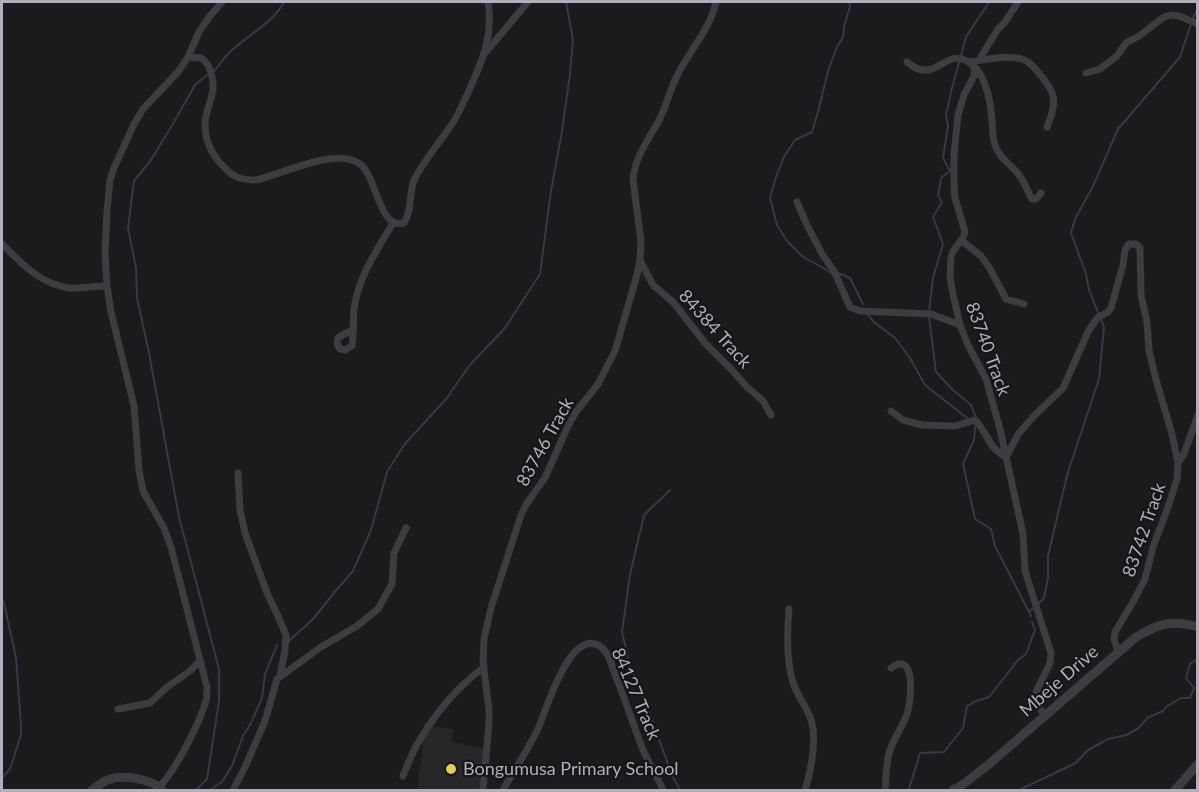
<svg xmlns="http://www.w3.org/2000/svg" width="1199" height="792" viewBox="0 0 1199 792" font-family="Lato,sans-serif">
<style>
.built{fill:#272629}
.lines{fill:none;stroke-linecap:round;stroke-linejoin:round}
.stream{stroke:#353a44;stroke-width:2}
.minor{stroke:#3c3c41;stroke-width:7}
.tertiary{stroke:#3c3c41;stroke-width:9}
.poi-dot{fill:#e3cd4c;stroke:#161517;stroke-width:2}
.labels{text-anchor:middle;stroke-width:4.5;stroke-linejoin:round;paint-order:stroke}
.street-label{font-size:18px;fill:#aeafbb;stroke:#161517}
.poi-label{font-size:18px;fill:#aeafbb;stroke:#161517;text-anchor:start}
</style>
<rect width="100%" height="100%" fill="#1b1a1c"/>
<path class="built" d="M432,726L453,729L452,742L485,748L479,790H417L424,737Z"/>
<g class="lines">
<path class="stream" d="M1193,18L1198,8
M214,71C219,65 224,58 229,53C245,37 274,22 284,2
M832,273L802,256L787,241L777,225L770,198L776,177L784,157L795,140L812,132L818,112L828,71L837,47L843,37L844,26L850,7L849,2
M838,273L850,278L863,304
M929,312L933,278L943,244L933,217L942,202L938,196L941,178L950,171L943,158L948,126L946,115L952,88L966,37L989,2
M867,314L875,323L895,338L910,358L925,385L967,418
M929,317L936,372L953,390L971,405L976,418
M977,423L975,428L974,440L963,464L975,519L991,529L995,546L1031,616
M670,490L644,515L630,575L622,632L630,666L643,696L672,775L680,790
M2,600L4,603L16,658L21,725V735L10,769L2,778
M1029,612L1044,598L1048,578V556L1058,513L1068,472L1099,379L1104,327L1089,290L1086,274L1071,233L1075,219L1093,186L1118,129L1180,57L1191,24
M288,642L313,619L338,588L353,571L371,530L387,472L404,445L447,398L469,366L505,328L540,274L551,191L562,131L570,74L573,39L566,2
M909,789L920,753L944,752L963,728L967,706L976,701L989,697L1018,660L1026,654L1035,630L1032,622
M196,790L207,779L219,701V669L179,517L149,353L137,298L136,268L128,228L134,181L151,160L174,122L195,85L207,75
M210,790L222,782L232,766L243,736L251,723L262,698L265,674L277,645
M1019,790L1076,763L1088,750L1099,744L1108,739L1126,735L1139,728L1147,718L1163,711L1167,706L1176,701L1181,698H1190L1194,688L1186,678L1190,664L1198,659"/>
<path class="minor" d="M486,52L528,2
M188,57L201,58C207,62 209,66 211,73C218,95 206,103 205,124C205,140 211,154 223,166C232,177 241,180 256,180C282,175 336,146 360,164C377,177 379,230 404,223C413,210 408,192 415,178C425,159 440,142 452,124C458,115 462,105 467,95C481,63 494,38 488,2
M979,60L998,29L1005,22L1018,2
M907,62C913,67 919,71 928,70C943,67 951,52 967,61C974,64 975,69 974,76L964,95L958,115L954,154V189L955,198L965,232L963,238L953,251L951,257L950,278L953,294L960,325L968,345L986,379L1000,429L1023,534L1025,571L1051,653L1050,663L1036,692V699L1038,705L1044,715
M970,62C987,59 1005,55 1022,59C1029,61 1033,66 1037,71C1056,92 1058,101 1047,127
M976,68C987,82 991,104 992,121C993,129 992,137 995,145C1000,160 1013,165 1021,178C1025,184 1028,192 1032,199H1036L1041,193
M1086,73L1100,69L1117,56L1126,43L1139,36L1164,17L1171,15L1179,16L1198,24
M797,202L806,223L822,254L834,271L850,307L860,311L931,314L960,325
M961,240L981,256L989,267L1006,299L1024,304
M2,244C21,263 40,284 69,288C81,289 95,286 107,286
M640,260L653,285L673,302L705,343L731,369L746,386L763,401L771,415
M353,330L344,334L338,338L337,344L340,349L345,350L352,346C354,333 353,321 354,308C359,276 377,250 393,223
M891,411L903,420L922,425L955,426L975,420C988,433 988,448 1006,457L1019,433L1034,416L1063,388L1088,332L1097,318L1108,312L1111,308L1123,265L1125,250L1129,244H1136L1140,248L1141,294L1147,323L1149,350L1155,376L1172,434L1178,463
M238,473L240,510L245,533L267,593L277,614L286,635L285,650L280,676
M789,609C787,632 786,656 792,679C795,693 805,703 810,717C818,736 811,771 805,790
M1118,652L1114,639L1115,632L1133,602L1145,579L1153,547L1167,510L1177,479L1178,463L1184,454L1198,415
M118,709L150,703L167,687L190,671L200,661
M403,776C408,764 413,750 421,738C437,711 459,686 484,667
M159,787C175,772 200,722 206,701C207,696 207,691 207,687L171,547L164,528L143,491L139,470L134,406L111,312L107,286L105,253L107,211L110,180L114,168L134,124L143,109L178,72L188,57L199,32L210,16L222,2
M233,790L245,767L265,721L277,679L321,647L357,626L378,609L392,584L394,553L406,528
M483,790L489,723V710L483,662L484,639L491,608L521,515L527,503L545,478L568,426L576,412L598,384L615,351L637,275L640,260L641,241L633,180C634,160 647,141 657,124C666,109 669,91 677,76C689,51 710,30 716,2
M503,790C514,771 527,751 537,731C546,712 568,631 598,645C608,650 611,663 614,672C624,696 632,721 641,745C647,761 657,775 663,790
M885,790C886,778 886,765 889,753C893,739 902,728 907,714C911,702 917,649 891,668"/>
<path class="tertiary" d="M92,790C97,787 102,782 108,780C122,774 152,779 162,790
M953,790L962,785L988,765L1135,638C1157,624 1172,619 1198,627
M1175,790L1198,764"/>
</g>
<circle class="poi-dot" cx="451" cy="769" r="6"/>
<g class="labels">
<g class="street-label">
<text transform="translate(715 329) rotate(48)" y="6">84384 Track</text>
<text transform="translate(988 349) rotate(70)" y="6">83740 Track</text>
<text transform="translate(545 442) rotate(-61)" y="6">83746 Track</text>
<text transform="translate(1144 530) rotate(-71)" y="6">83742 Track</text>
<text transform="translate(1059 681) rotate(-41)" y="6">Mbeje Drive</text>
<text transform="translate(636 694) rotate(67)" y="6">84127 Track</text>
</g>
<g class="poi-label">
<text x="463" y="775">Bongumusa Primary School</text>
</g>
</g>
<rect width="1199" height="792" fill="none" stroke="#aeafbb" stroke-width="6"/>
</svg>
